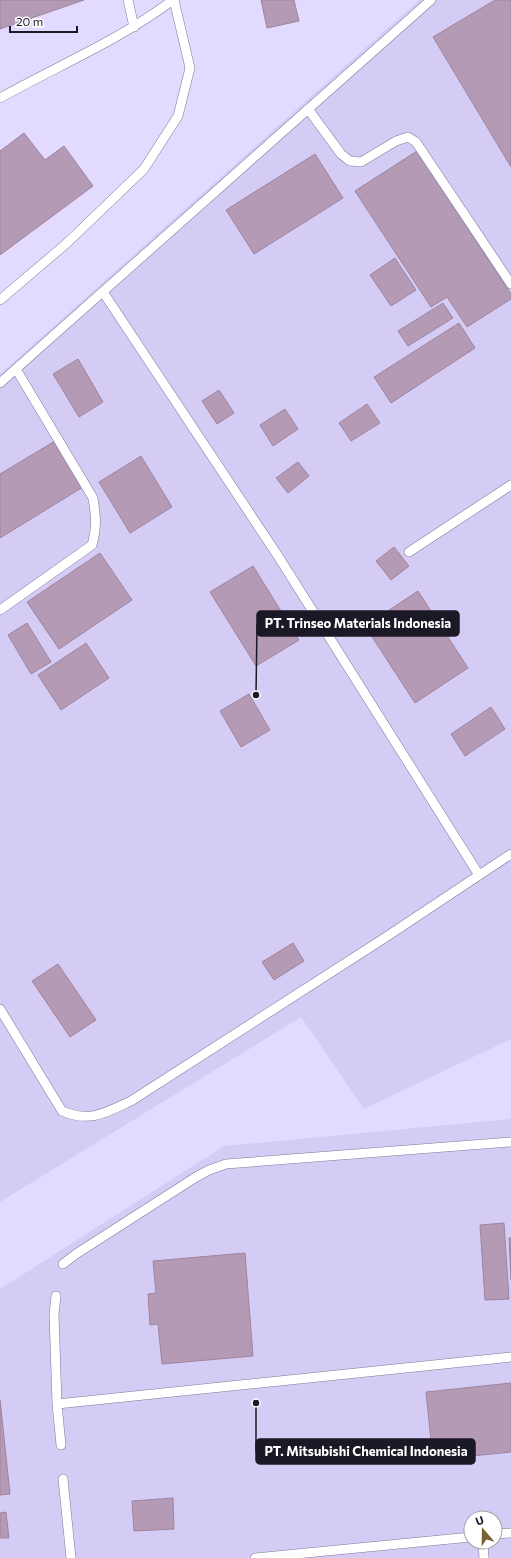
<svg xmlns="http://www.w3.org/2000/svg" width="511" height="1558" viewBox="0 0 511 1558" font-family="Commissioner,sans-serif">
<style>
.built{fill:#d5ccf6;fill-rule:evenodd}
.building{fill:#b59ab5;stroke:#9e849e}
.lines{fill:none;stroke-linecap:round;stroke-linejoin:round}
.service-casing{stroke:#7f7797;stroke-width:10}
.service{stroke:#fff;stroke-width:9}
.leader{fill:none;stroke:#1c1926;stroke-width:1.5}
.callout-dot{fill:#1c1926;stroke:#fff;stroke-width:1.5}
.callout{fill:#1c1926;stroke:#1c1926;stroke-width:1.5}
.callout-label{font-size:13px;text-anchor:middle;font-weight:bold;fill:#fff}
</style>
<rect width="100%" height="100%" fill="#e3dbff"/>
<path class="built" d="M419,0H511V1039L364,1109L301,1017L0,1202V374Z
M511,1119V1558H0V1289L224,1146ZM471,1518H495V1542H471Z"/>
<path class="building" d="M0,0H84L0,29Z
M261,0H294L299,21L267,28Z
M495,0H511V167L433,37Z
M24,133L45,160L64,146L93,186L0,255V151Z
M417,151L511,294V299L467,327L447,297L431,307L355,191Z
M315,154L343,198L254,254L226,210Z
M395,258L416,290L391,306L370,275Z
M443,303L453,318L408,346L398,331Z
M459,323L475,348L391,403L374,377Z
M78,359L103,402L79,417L53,374Z
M219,390L234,413L217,424L202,401Z
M367,404L380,423L351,441L339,423Z
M285,409L298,429L273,446L260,425Z
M55,441L83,487L0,538V474Z
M141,456L172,507L130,533L99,482Z
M298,462L309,476L288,493L276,478Z
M394,547L409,566L391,580L376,561Z
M100,553L132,600L59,649L27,602Z
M253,566L299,640L256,666L210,592Z
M418,591L468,668L415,703L365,626Z
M27,623L51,662L31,674L8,635Z
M86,643L109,678L61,710L38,675Z
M249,694L270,730L241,747L220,711Z
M491,707L505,729L465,756L451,734Z
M293,943L304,961L274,980L262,962Z
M58,964L96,1020L70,1037L32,981Z
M504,1223L509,1299L485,1300L480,1225Z
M509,1238H511V1280Z
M245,1253L253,1356L162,1364L158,1324L150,1325L148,1294L156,1293L153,1261Z
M511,1383V1452L433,1460L426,1392Z
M0,1400L10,1494L0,1495Z
M173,1498L174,1529L134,1531L132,1501Z
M6,1512L9,1538H0V1513Z"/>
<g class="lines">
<defs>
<path id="service" d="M128,0L134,27
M0,98C59,65 118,41 173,0
M308,109L341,154L350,161L361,162L396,141L408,137L416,142L511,284
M103,292L278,556L479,875
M0,300L67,243L144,169L178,116L190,68L174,0
M0,383L431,0
M409,552L511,485
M0,610L92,545C97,527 96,516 93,498L16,369
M0,1009L62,1111C90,1123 105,1113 131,1101L386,937L511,854
M63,1264L76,1254L196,1177L209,1170L226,1164L511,1142
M56,1296L54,1314L57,1404L61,1445
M57,1404L511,1357
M63,1479L71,1558
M495,1534L511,1533
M483,1542L484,1558
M255,1558L471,1537"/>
</defs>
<use href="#service" class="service-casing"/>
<use href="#service" class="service"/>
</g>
<path class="leader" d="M256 695L257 624M256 1403L256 1452"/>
<g class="callout-dot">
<circle cx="256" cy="695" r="4"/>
<circle cx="256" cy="1403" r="4"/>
</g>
<g class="callout">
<rect x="257" y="611" width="202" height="25" rx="4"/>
<rect x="256" y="1439" width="219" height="25" rx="4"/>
</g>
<g class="callout-label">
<text x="358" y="628">PT. Trinseo Materials Indonesia</text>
<text x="366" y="1456">PT. Mitsubishi Chemical Indonesia</text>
</g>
<g transform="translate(483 1530) rotate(340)"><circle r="19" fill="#ffffff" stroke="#a4a3a8"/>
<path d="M0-3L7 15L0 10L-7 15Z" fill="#766433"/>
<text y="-6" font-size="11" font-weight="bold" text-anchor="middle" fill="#1c1926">U</text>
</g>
<path d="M10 26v6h67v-6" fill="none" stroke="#1c1926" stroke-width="2"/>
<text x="16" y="26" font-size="12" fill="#1c1926" stroke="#ffffff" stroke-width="3" paint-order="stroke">20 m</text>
</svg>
